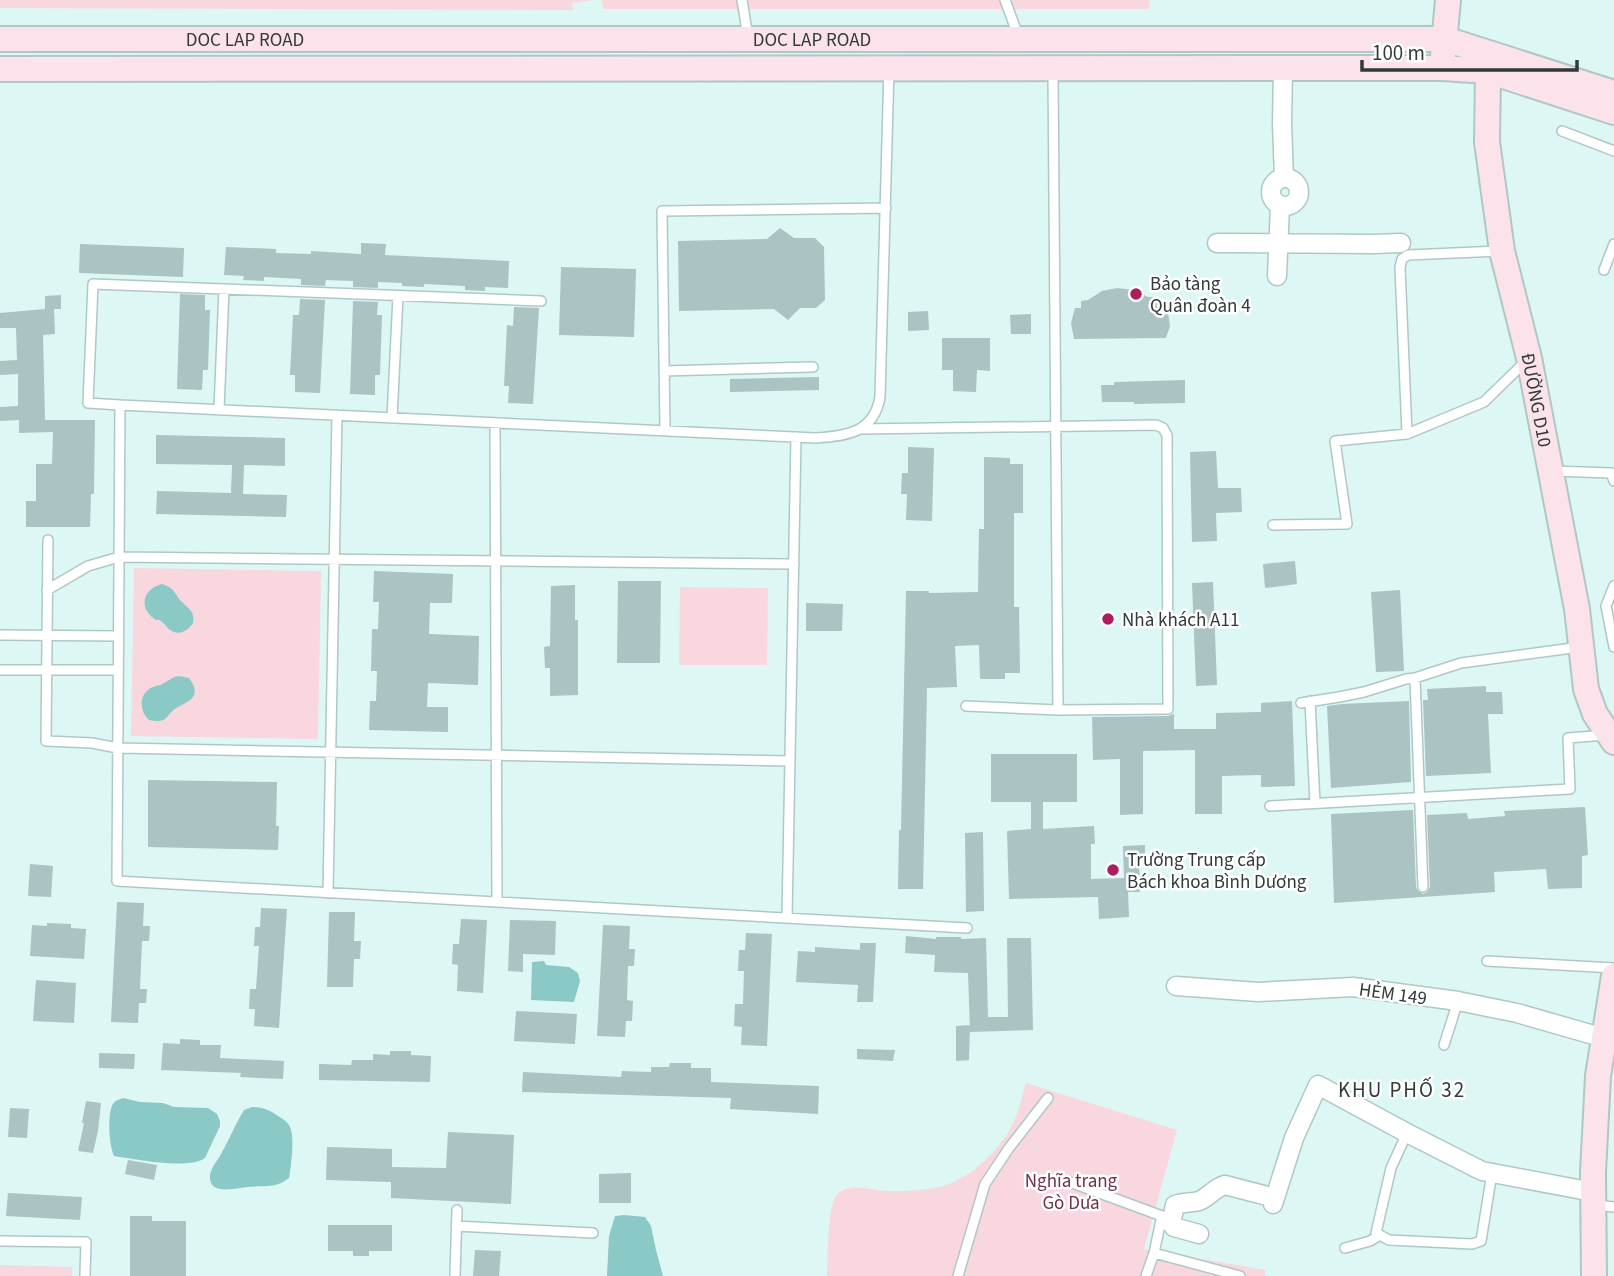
<svg xmlns="http://www.w3.org/2000/svg" width="1614" height="1276" viewBox="0 0 1614 1276" font-family="'Source Sans 3',sans-serif">
<style>
.green{fill:#f9d7df}
.water{fill:#8bc9c6}
.building{fill:#abc3c2}
.lines{fill:none;stroke-linecap:round;stroke-linejoin:round}
.lane-casing{stroke:#afc8c6;stroke-width:12}
.street-casing{stroke:#afc8c6;stroke-width:21}
.secondary-casing{stroke:#afc8c6;stroke-width:28}
.lane{stroke:#fff;stroke-width:9}
.street{stroke:#fff;stroke-width:18}
.secondary{stroke:#fce2ea;stroke-width:24}
.poi-dot{fill:#ac1f5c;stroke:#fff;stroke-width:2.5}
.labels{text-anchor:middle;stroke-width:5;stroke-linejoin:round;paint-order:stroke}
.street-label{font-size:19px;fill:#313a3a;stroke:#fff}
.poi-label{font-size:19px;fill:#313a3a;stroke:#fff;text-anchor:start}
.park-label{font-size:19px;fill:#713046;stroke:#fff}
.neighbourhood-label{font-size:21px;letter-spacing:2px;fill:#313a3a;stroke:#fff}
</style>
<rect width="100%" height="100%" fill="#ddf7f5"/>
<path class="green" d="M0,0H594L572,3L573,10L0,8Z
M601,0H1150L1149,9H604Z
M134,568L321,571L318,739L131,736Z
M680,587L768,588L767,665H679Z
M1026,1083L1177,1130L1144,1249L1266,1270L1265,1276H827C828,1260 827,1207 836,1196C847,1181 871,1190 887,1191C906,1191 928,1191 946,1185C975,1175 1003,1147 1015,1119C1020,1108 1022,1095 1026,1083Z
M0,1265L72,1267V1276H0Z"/>
<path class="water" d="M162,584C177,589 174,595 183,603C190,610 195,612 193,623C188,631 179,636 170,630C167,628 165,624 162,622C154,616 160,624 152,617C138,605 145,588 162,584Z
M179,676L189,678C201,694 193,700 178,707C166,713 169,725 149,720C139,711 138,693 153,687C160,684 157,687 164,683C170,680 172,677 179,676Z
M544,961L546,965L569,967L578,973L580,981L574,1002L531,1000L532,962Z
M123,1098L140,1102L163,1103L174,1107L208,1108L217,1114L220,1121V1126L205,1158C189,1170 134,1159 114,1156C109,1146 107,1113 113,1104C116,1100 118,1100 123,1098Z
M252,1107C262,1107 270,1110 278,1116C283,1119 288,1122 290,1127C295,1138 291,1165 289,1178C276,1189 263,1185 248,1187C237,1188 211,1195 210,1179C209,1169 217,1162 221,1154C229,1140 235,1125 244,1110Z
M624,1215L645,1217L651,1226L656,1250L663,1276H607L609,1236L615,1216Z"/>
<path class="building" d="M780,228L794,238H815L824,247L825,300L816,308H800L788,320L774,309L679,311L678,241L767,239Z
M361,243L386,244L385,255L509,261L508,288L485,287V291L465,290V286L424,284V287L402,286V283L378,282V288L353,287V281L326,280L325,286L301,285V279L264,277V281L243,280L244,276L224,275L226,247L276,249V253L311,254V251L361,254Z
M80,244L184,248L183,277L79,273Z
M561,267L636,269L634,337L559,335Z
M1117,288L1133,290L1148,297H1156L1157,307H1165L1168,313L1170,326L1166,338L1074,339L1071,323L1075,308H1081V301L1088,300L1102,291Z
M180,294L205,295V310H210L208,370H203L202,390L177,389Z
M61,295V309H54L55,334L43,335L45,420H95L94,494H91L90,527H26V501H36V464H52L53,432L19,433V420L0,421V407L18,406V374L0,375V361L17,360L16,328H0V313L45,309V296Z
M300,299L325,300L320,393L295,392V375H290L293,315H299Z
M353,301L378,302L377,315H382L380,375H375V395L350,394Z
M514,307L539,308L533,404L508,403L509,386H504L507,325L513,326Z
M928,311L929,330L908,331V312Z
M1031,314V334H1011L1010,315Z
M942,338H990V371L977,370L976,392L953,391V370H942Z
M819,377V390L730,392V379Z
M1185,380V403L1134,404V402H1102L1101,385H1114V382Z
M156,435L285,438V466L244,465L243,494L287,495L286,517L156,514L157,491L231,493L232,465L156,464Z
M908,447L934,448L932,521L906,520L907,494H901L902,473H908Z
M1216,451L1218,488H1241L1242,512L1216,513L1217,541L1192,542L1190,452Z
M984,457L1010,458V464H1023V513H1014V607H1019L1020,673H1005V679H980L979,645L955,646L957,687L927,688L923,889H898L899,830H901L906,591H929V593L978,592L979,529H984Z
M1295,561L1297,584L1265,588L1263,564Z
M374,571L453,574L452,603H430L429,634L479,636L478,685L428,683L427,707H448V732L369,730L370,701H376L377,671H371L372,629H378L379,602H373Z
M618,581H661L660,663H617Z
M1213,582L1217,685L1196,686L1192,583Z
M575,585V620H578V695L550,696V668H545L544,647L550,646L551,586Z
M1400,590L1404,671L1376,672L1371,592Z
M806,603L843,604L842,631H806Z
M1486,686V692H1502L1503,714H1488L1491,773L1426,776L1423,700H1428L1427,689Z
M1292,701L1295,786L1261,787V775L1222,776V814H1195V750L1143,751V814L1120,815V759L1093,760L1092,717L1168,716L1174,714V729H1216V713L1261,712V703Z
M1409,701L1411,782L1331,788L1327,706L1342,704Z
M991,754H1077V802H1043V829L1094,826L1095,844H1091V879L1124,878L1123,846L1145,845V860L1139,861L1140,892H1128L1129,917L1099,919L1098,897L1009,899L1007,831L1031,829V802H991Z
M148,780L277,782L276,826H279L278,850L148,847Z
M1585,807L1588,855L1582,856V888L1548,889L1546,869L1494,872L1495,892L1334,903L1331,814L1413,810L1416,887L1418,891L1423,894L1427,892L1430,887L1427,815L1467,813L1468,819L1505,816L1504,811Z
M983,832L984,911L966,912L965,833Z
M30,864L53,866L51,897L28,896Z
M117,902L144,903L143,926H150L149,941H142L140,989H147L146,1003H139L138,1023L111,1022Z
M261,908L287,909L279,1028L254,1026L255,1009H249L250,989H256L259,946H254L255,927H260Z
M329,912H355L354,941H361L360,959H354L353,987H327Z
M461,919L487,920L483,993L457,991L458,965L452,964L453,944H459Z
M510,920L556,921L555,955L523,954V972L508,971Z
M47,923L71,924V928L86,929L84,959L30,956L32,925L47,926Z
M603,925L630,926L629,949H635L634,966H628L627,1000L633,1001L632,1021H626L625,1037L597,1036Z
M746,933L772,934L767,1046L741,1045L742,1027L734,1026L735,1004H743L744,971H738L739,950H745Z
M906,936L936,939V937H961V939L986,938L988,1017H1008L1007,938H1031L1033,1030L970,1032L968,973L934,972L935,955L905,953Z
M860,943H876L873,1002H857L858,985L796,982L798,951L815,952V947L860,950Z
M36,980L76,983L74,1023L33,1021Z
M516,1011L577,1014L575,1044L514,1041Z
M970,1025L969,1060L956,1061V1026Z
M180,1039L200,1040V1045H221L220,1058L284,1061L283,1079L240,1077L241,1073L161,1070L163,1043L180,1044Z
M857,1049L895,1050L893,1061L857,1059Z
M390,1051H411V1055L431,1056L430,1082L319,1080V1064L351,1065L352,1060H373V1054L390,1055Z
M99,1053L135,1054L134,1069L99,1068Z
M670,1063H691V1068H711V1082L819,1086L818,1114L730,1109L731,1098L522,1092L523,1072L621,1077L622,1071L651,1072V1067H669Z
M86,1101L101,1103L98,1131L93,1153L78,1151L84,1123H82Z
M10,1108L29,1109L27,1138L8,1137Z
M448,1132L514,1135L511,1204L391,1198V1182L326,1180L327,1147L392,1149V1167L446,1168Z
M128,1160L157,1165L154,1180L125,1174Z
M631,1173V1203H599V1174Z
M8,1193L82,1197L80,1220L6,1216Z
M130,1216H152V1221H186V1276H130Z
M328,1225H392V1251H369V1256H353V1251H328Z
M475,1250L501,1251L499,1276H473Z"/>
<g class="lines">
<defs>
<path id="lane" d="M742,0L748,37
M1005,0L1019,38
M889,68L880,397C874,433 846,436 816,438L120,405L117,881L967,928
M1053,71L1058,710
M1562,131L1614,151
M1604,270L1614,244
M664,371L813,367
M120,405L88,403L93,284L541,301
M219,409L224,289
M392,418L398,296
M495,423L497,902
M861,429L1156,425L1163,428L1167,435L1168,709L1058,710L966,706
M665,431L662,211L886,208
M1407,434L1400,267L1402,259L1408,255L1500,251
M1552,471L1611,473L1614,481
M1273,525L1347,524L1335,441L1407,434L1484,402L1526,361
M48,540L46,741L92,743L118,748L790,761
M1614,586L1606,606L1614,647
M47,590L88,566L119,557L794,564
M0,635L118,636
M0,670H118
M1415,678L1423,887
M1310,701L1315,803
M1301,703L1339,697L1364,692L1406,679L1415,678L1461,663L1580,647
M1270,806L1570,789L1568,738L1606,735
M328,893L337,415
M787,918L796,437
M1487,961L1614,968
M1444,1045L1458,1001
M1407,1133L1391,1168L1376,1233L1389,1240L1472,1244L1481,1241L1492,1173
M1067,1181L1162,1216L1154,1253L1146,1276
M1595,1205L1614,1207
M456,1226L593,1233
M0,1241L86,1242L85,1276
M1345,1248L1370,1241L1380,1235
M1154,1253L1240,1276
M455,1276L457,1210
M958,1276L985,1184L1009,1148L1048,1098"/>
<path id="street" d="M1283,68L1282,124L1284,178
M1271 192a14 14 0 1 1 28 0a14 14 0 1 1-28 0Z
M1217,243L1374,244L1401,243
M1277,276L1280,206
M1176,986L1258,992L1353,987L1458,1001L1517,1013L1604,1038
M1273,1204L1294,1138L1318,1085L1407,1133L1482,1171L1593,1192
M1199,1234L1174,1227L1171,1223L1175,1205C1183,1202 1191,1203 1199,1201C1209,1197 1214,1188 1225,1185L1275,1198"/>
<g id="secondary">
<path id="s1" d="M0,39H1445L1614,93"/>
<path d="M1443,55L1448,0"/>
<path id="s2" d="M1489,57L1488,71L1487,142L1502,251L1529,358L1577,609L1586,689L1595,714L1614,742"/>
<path d="M0,69L1442,68L1488,71L1614,112"/>
<path d="M1594,1276L1593,1172L1598,1076L1614,976"/>
</g>
</defs>
<use href="#lane" class="lane-casing"/>
<use href="#street" class="street-casing"/>
<use href="#secondary" class="secondary-casing"/>
<use href="#lane" class="lane"/>
<use href="#street" class="street"/>
<use href="#secondary" class="secondary"/>
</g>
<g class="poi-dot">
<circle cx="1136" cy="294" r="7"/>
<circle cx="1108" cy="619" r="7"/>
<circle cx="1113" cy="870" r="7"/>
</g>
<g class="labels">
<g class="street-label">
<text dy="7" stroke="none"><textPath href="#s1" startOffset="245">DOC LAP ROAD</textPath></text>
<text dy="7" stroke="none"><textPath href="#s1" startOffset="812">DOC LAP ROAD</textPath></text>
<text dy="7" stroke="none"><textPath href="#s2" startOffset="348">ĐƯỜNG D10</textPath></text>
<text transform="translate(1393 993) rotate(8)" y="7">HẺM 149</text>
</g>
<g class="poi-label">
<text x="1150" y="290">Bảo tàng<tspan x="1150" dy="22">Quân đoàn 4</tspan></text>
<text x="1122" y="626">Nhà khách A11</text>
<text x="1127" y="866">Trường Trung cấp<tspan x="1127" dy="22">Bách khoa Bình Dương</tspan></text>
</g>
<g class="park-label">
<text x="1071" y="1187">Nghĩa trang<tspan x="1071" dy="22">Gò Dưa</tspan></text>
</g>
<g class="neighbourhood-label">
<text x="1402" y="1097">KHU PHỐ 32</text>
</g>
</g>
<path d="M1362 60v10h215v-10" fill="none" stroke="#313a3a" stroke-width="3.5"/>
<text x="1372" y="60" font-size="21" fill="#313a3a" stroke="#ffffff" stroke-width="5" paint-order="stroke">100 m</text>
</svg>
